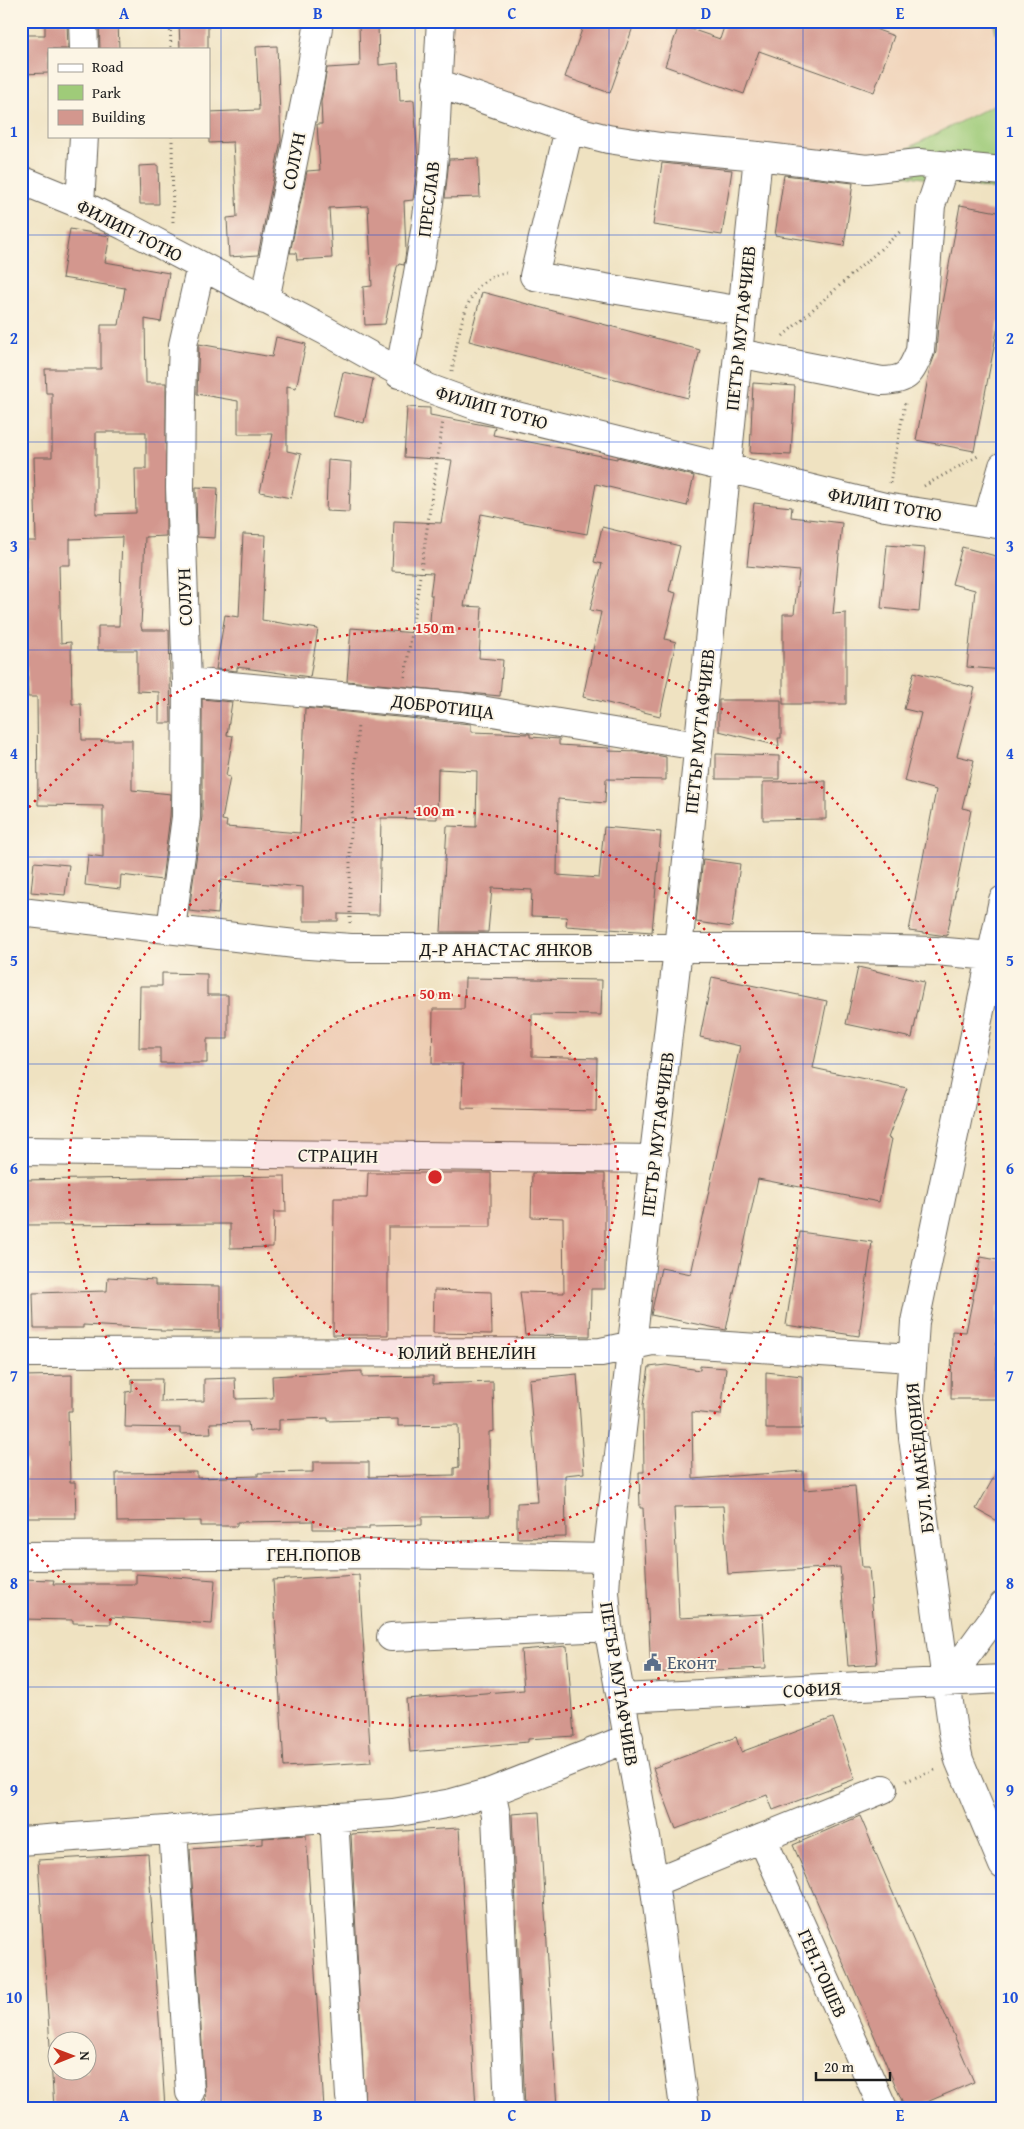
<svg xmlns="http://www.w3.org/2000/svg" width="1024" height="2129" viewBox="0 0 1024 2129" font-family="'Gentium Book Plus',serif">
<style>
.built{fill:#f1d5bc}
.green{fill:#9fcb79;stroke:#5e744a}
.building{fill:#d3978e;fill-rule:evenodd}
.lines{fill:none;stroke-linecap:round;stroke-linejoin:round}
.minor-casing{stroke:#666156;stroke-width:30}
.path{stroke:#666156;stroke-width:3;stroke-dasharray:1 4;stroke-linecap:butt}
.minor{stroke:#fff;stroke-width:28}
.grid{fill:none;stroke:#1d4ed8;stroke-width:1;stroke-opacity:0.55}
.ring{fill:none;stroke:#d62828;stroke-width:2.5;stroke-dasharray:2.5 5}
.labels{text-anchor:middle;stroke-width:4;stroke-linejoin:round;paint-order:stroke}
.street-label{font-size:19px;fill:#1c1c1c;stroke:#fcf5e5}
.service-label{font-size:19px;fill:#4e5e75;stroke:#fcf5e5;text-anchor:start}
.centre{fill:#d62828;stroke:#fcf5e5;stroke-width:2.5}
.ring-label{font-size:15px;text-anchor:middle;font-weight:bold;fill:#d62828;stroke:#fcf5e5;stroke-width:4;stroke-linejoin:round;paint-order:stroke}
.neatline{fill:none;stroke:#1d4ed8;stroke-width:2}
.grid-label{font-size:16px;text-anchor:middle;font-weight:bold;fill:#1d4ed8}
</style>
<rect width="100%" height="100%" fill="#fcf5e5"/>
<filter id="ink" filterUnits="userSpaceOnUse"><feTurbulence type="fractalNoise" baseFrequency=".02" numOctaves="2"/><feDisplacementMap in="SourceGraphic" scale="10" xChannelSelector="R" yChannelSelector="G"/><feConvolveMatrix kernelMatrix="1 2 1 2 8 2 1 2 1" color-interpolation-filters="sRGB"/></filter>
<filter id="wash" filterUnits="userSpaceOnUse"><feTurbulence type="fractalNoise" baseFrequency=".0096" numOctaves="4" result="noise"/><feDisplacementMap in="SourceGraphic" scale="20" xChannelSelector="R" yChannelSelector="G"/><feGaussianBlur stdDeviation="1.12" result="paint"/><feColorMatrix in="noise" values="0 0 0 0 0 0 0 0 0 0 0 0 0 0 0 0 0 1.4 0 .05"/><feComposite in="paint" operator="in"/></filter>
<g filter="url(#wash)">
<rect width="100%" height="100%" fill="#efe2c1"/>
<path class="built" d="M440,21H994L1003,75V100L867,169L660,147L437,83Z"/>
<path class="green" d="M994,21H1003V75Z
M1003,100V191L867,169Z"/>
<g id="blocks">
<path class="building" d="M118,21L119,49H100L99,21Z
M179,21H208V49H180Z
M585,21H635L610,93L565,77Z
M726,21H853L894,36L874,92L759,51L744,94L665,66L679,25L720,39Z
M45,22H67L68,49H49V73L21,74V35H45Z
M378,22L379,65L398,63L400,101L414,100L418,161L413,200L404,201L406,251L404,265L399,264L397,267L385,324L365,325L363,287L372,286L368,206L329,208L332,258L297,260L296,253H290L307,171L320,170L317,124H322L321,102L327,68L360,66L359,23Z
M277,46L281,140L258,255L229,257L227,218L237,217L233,142L209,143V112L259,110L256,47Z
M478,158L480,197L445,198L449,159Z
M662,163L732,170L722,235L653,225Z
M158,165L159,204H140L139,166Z
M784,175L853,183L844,246L775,235Z
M960,205L1003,213V300L974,451L916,440L930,368L936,352L938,325Z
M70,229L110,236L105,262L169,273L161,322L145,319L146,383H166V536L145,537L141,626L142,630H169L171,723H159V692L137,691V650H98V626H119L122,537L70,539V565H59L61,643L71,642L72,704H81L82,740H132V790L171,794L170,816L162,880L121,875L120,889L85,885L88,855L103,857V806L38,805L37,697H28L24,573H26V541H36L34,457H52V393H46L45,369H101V325H119L125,288L62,278ZM96,432H146V469H135L136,513L96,514Z
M482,292L700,350L688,398L469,341Z
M276,337L306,344L296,388L287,386V451L301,454L291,498L260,492L273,434H238V401L197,394L199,344L272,357Z
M343,372L373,379L364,423L333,416Z
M753,383L795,386L791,455L750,453Z
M407,407L430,408V415L495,427L493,435L617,459V457L694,476L687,506L596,484L587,534L481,514L464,606L482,607L479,658L503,660L500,696L347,681L351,628L429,634L432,595H430L433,573L392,571L394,521L441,523L452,460L404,457Z
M328,460L351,462L349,512L326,511Z
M196,487L218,488L215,538L197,537Z
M754,503L792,507L791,517L842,523L833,614L846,613V704H783V614H794L799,571L747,566Z
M602,527L680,546L669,591L676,593L665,639L676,642L660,716L583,697L601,612L590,610L602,564L594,562Z
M243,534L266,535L262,620L318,629L310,677L237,667V671L216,669L225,615L239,617Z
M887,545L925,548L919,612L881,608Z
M962,547L1003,558V670L967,667L975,590L952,584Z
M914,672L975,688L957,756L974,760L962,808L971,810L947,936L909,931L936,790L904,781L921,713L904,709Z
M202,699L232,702L227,735L233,736L226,776L230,777L222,820L227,821L226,827L300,833L305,708L460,723L471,724V732L530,734V737L559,739V745L609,748L608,751L639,752L666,757V780L606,779L605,803L558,799L557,875L599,878L604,827L661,832L652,932L566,926L567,917L531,916L532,890L492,888L488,932H441L447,826L476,827L477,771L438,769L437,819L381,818L379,915L338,914V921H303V887L221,880L218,914L189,911L202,817Z
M719,700H781V738H778L779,746L719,731Z
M716,754L779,756V779H716Z
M826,781V819L763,820V782Z
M703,859L740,864L732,927L696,922Z
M34,862L69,865L65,895L31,892Z
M858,967L924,982L912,1038L846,1024Z
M162,973L207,974V995H228V1039H207V1063H160V1048H139L140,986H162Z
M712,977L827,1001L813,1068L907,1088L888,1138L892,1139L879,1202L758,1179L726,1330L651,1315L661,1268L691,1274L740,1046L700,1037Z
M465,978L602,980L601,1015L532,1014V1056L597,1058L596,1111L462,1108L463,1064H432L433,1009H464Z
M368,1173H491V1227H388V1335H333L334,1198H367Z
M532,1173L605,1174V1289H591L590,1336L525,1335L520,1292L564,1293L563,1218L531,1217Z
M285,1176L286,1212H274L273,1247L230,1248V1224L21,1225V1180Z
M800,1232L872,1242L859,1336L786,1325Z
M981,1257L1003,1261V1307L997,1306L996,1399H951L952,1331L966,1332Z
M108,1277L155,1280V1285L220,1286V1332L160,1331V1329L83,1325V1328H34L33,1293L107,1291Z
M434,1290L491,1292L492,1334L433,1333Z
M666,1365L700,1370V1366L726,1368L721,1415L692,1412L693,1479L803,1471L804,1490L855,1486L862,1567H869L877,1664L848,1666L840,1567L728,1574L723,1506L674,1507L679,1618L763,1614L766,1668L651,1673L643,1508H640L639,1472H644L643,1405L649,1367Z
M362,1371V1377L433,1376V1384L493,1382L494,1431L489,1432L490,1516L422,1517V1525L369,1526V1529H313V1521L237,1522V1526H201V1521L117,1522L116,1473L197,1472V1478L258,1476V1473L313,1472V1462H369V1477L454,1475V1468L459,1467L458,1425L398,1426V1419L328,1421V1418L279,1420V1430L249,1431L248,1422L210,1423L211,1433L180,1434V1428L125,1427L126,1392L132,1391V1379H162L161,1402L204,1401V1379L235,1378L236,1399L273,1398L272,1376Z
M766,1372L802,1376V1429H766Z
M577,1374L584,1473L565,1475L566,1537L517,1538V1503L538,1502L529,1379Z
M72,1375V1411H68L70,1482H75L76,1518H27L26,1460H21L23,1376Z
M1003,1461V1524L976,1509Z
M136,1574L215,1580L212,1624L111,1617V1624L73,1623V1620L21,1619V1579L54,1580L53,1584H136Z
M359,1575L371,1762L284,1767L273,1580Z
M567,1646L574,1736L528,1739V1742L410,1752L406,1699L524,1690L521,1650Z
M833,1718L855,1779L773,1810L767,1795L676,1829L653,1768L736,1737L741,1752Z
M539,1812L557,2108H525L512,1814Z
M860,1816L974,2082L913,2108H905L793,1845Z
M459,1828L476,2108H365L351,1834Z
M306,1835L324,2108H206L190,1849L263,1844V1838Z
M148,1854L165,2108H54L38,1860ZM58,2042H88V2072H58Z"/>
</g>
</g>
<g filter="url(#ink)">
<use href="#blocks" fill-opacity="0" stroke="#666156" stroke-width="1"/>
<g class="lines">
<defs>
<path id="minor" d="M83,21L84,49
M437,83L569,129L608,139L660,147L758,156L867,169L919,163L1003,171
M569,129L534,276L742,311
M21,180L80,204L125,226L326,331L428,388L480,407L885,507L1003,525
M80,204L84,136
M265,300L310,78L319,21
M738,353L882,381C908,380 910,374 920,351L931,205L944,166
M399,374C413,301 428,229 434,155C437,111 438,66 441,21
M987,522L1003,466
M187,682L462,707L698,746
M1003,900L915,1322L910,1398L913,1438L953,1732L959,1760L1003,1865
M21,912L295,944L351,948H810L935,951L1003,957
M171,929L186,817L187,682L180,488L181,395L183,345L201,266
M21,1151L655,1159
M21,1353L601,1352L652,1341L911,1358
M21,1556L384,1554L607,1558
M391,1637L608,1627
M946,1683L1003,1605
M622,1698L1003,1679
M491,1792L496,1815L509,2108
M334,1817L350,2097
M173,1829L190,2092
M762,1838L883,2108
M21,1841L393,1813L452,1803L491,1792L629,1738
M654,1882L883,1789
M684,2108L654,1882L608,1627L605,1592L607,1558L678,949L758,156"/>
</defs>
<use href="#minor" class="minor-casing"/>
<path class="path" d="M170,21L171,49
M172,136L173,223
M783,336L902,230
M452,371C459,337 463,274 509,273
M890,483L905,403
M924,486L978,456
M405,677L443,421
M350,923V847L358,724
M906,1781L935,1770"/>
<use href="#minor" class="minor"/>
</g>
</g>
<path class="grid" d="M221,21V2108M415,21V2108M609,21V2108M803,21V2108M21,235H1003M21,442H1003M21,650H1003M21,857H1003M21,1064H1003M21,1272H1003M21,1479H1003M21,1687H1003M21,1894H1003"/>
<circle cx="435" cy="1177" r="183" fill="#d62828" fill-opacity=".12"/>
<g class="ring">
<circle cx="435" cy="1177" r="183"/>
<circle cx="435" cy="1177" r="366"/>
<path d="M24 813A549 549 0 1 1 24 1541"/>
</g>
<defs>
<symbol id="civic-bare" viewBox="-9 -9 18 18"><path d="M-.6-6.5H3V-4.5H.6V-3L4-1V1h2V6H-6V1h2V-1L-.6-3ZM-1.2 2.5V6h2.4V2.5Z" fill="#5c6f8a" stroke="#fcf5e5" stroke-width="2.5" paint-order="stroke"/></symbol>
</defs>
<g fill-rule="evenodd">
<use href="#civic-bare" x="640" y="1650" width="25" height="25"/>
</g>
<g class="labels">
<g class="street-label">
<text transform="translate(293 161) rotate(-79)" y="7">СОЛУН</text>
<text transform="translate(428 199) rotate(-83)" y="7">ПРЕСЛАВ</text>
<text transform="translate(130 230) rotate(27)" y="7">ФИЛИП ТОТЮ</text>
<text transform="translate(740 328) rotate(-84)" y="7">ПЕТЪР МУТАФЧИЕВ</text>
<text transform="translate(492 407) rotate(16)" y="7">ФИЛИП ТОТЮ</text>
<text transform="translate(885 504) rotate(11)" y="7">ФИЛИП ТОТЮ</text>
<text transform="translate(184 597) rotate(-92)" y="7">СОЛУН</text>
<text transform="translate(443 706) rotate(7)" y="7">ДОБРОТИЦА</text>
<text transform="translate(699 731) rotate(-84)" y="7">ПЕТЪР МУТАФЧИЕВ</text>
<text x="506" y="956">Д-Р АНАСТАС ЯНКОВ</text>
<text transform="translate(657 1134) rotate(-83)" y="7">ПЕТЪР МУТАФЧИЕВ</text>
<text transform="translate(338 1155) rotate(1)" y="7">СТРАЦИН</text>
<text x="467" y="1359">ЮЛИЙ ВЕНЕЛИН</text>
<text transform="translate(919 1458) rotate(-96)" y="7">БУЛ. МАКЕДОНИЯ</text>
<text x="314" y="1561">ГЕН.ПОПОВ</text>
<text transform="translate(620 1684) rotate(81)" y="7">ПЕТЪР МУТАФЧИЕВ</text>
<text transform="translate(812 1689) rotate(-3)" y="7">СОФИЯ</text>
<text transform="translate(823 1973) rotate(66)" y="7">ГЕН.ТОШЕВ</text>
</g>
<g class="service-label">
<text x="667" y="1669">Еконт</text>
</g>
</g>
<circle cx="435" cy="1177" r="8" class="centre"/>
<g class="ring-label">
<text x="435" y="633">150 m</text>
<text x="435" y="816">100 m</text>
<text x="435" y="999">50 m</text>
</g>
<rect width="1024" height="2129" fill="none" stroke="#fcf5e5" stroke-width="55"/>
<rect x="48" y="48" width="162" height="90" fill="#fcf5e5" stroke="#a29e95"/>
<rect x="58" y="64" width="25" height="8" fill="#ffffff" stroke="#a29e95"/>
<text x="92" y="72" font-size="15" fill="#1c1c1c">Road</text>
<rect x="58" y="85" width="25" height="15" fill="#9fcb79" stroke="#a29e95"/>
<text x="92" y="98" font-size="15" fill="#1c1c1c">Park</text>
<rect x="58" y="110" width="25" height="15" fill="#d3978e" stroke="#a29e95"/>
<text x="92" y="122" font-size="15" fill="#1c1c1c">Building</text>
<g transform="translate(72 2056) rotate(89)"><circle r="24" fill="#fcf5e5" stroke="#a29e95"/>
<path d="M0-4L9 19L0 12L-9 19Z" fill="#c8321e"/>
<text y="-8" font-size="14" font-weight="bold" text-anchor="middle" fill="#1c1c1c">N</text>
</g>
<path d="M816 2072v8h74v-8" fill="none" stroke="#1c1c1c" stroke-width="2.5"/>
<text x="824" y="2072" font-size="15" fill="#1c1c1c" stroke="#fcf5e5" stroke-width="4" paint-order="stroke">20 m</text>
<rect x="28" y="28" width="968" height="2074" class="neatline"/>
<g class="grid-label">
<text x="124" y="19">A</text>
<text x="318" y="19">B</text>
<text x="512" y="19">C</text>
<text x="706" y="19">D</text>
<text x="900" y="19">E</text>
<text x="14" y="137">1</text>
<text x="1010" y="137">1</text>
<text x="14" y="344">2</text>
<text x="1010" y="344">2</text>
<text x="14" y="552">3</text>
<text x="1010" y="552">3</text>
<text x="14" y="759">4</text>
<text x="1010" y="759">4</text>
<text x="14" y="966">5</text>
<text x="1010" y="966">5</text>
<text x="14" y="1174">6</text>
<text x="1010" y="1174">6</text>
<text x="14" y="1381">7</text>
<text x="1010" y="1381">7</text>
<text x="14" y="1589">8</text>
<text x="1010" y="1589">8</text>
<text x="14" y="1796">9</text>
<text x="1010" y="1796">9</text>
<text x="14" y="2003">10</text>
<text x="1010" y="2003">10</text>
<text x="124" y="2121">A</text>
<text x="318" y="2121">B</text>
<text x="512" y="2121">C</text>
<text x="706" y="2121">D</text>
<text x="900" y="2121">E</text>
</g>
</svg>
